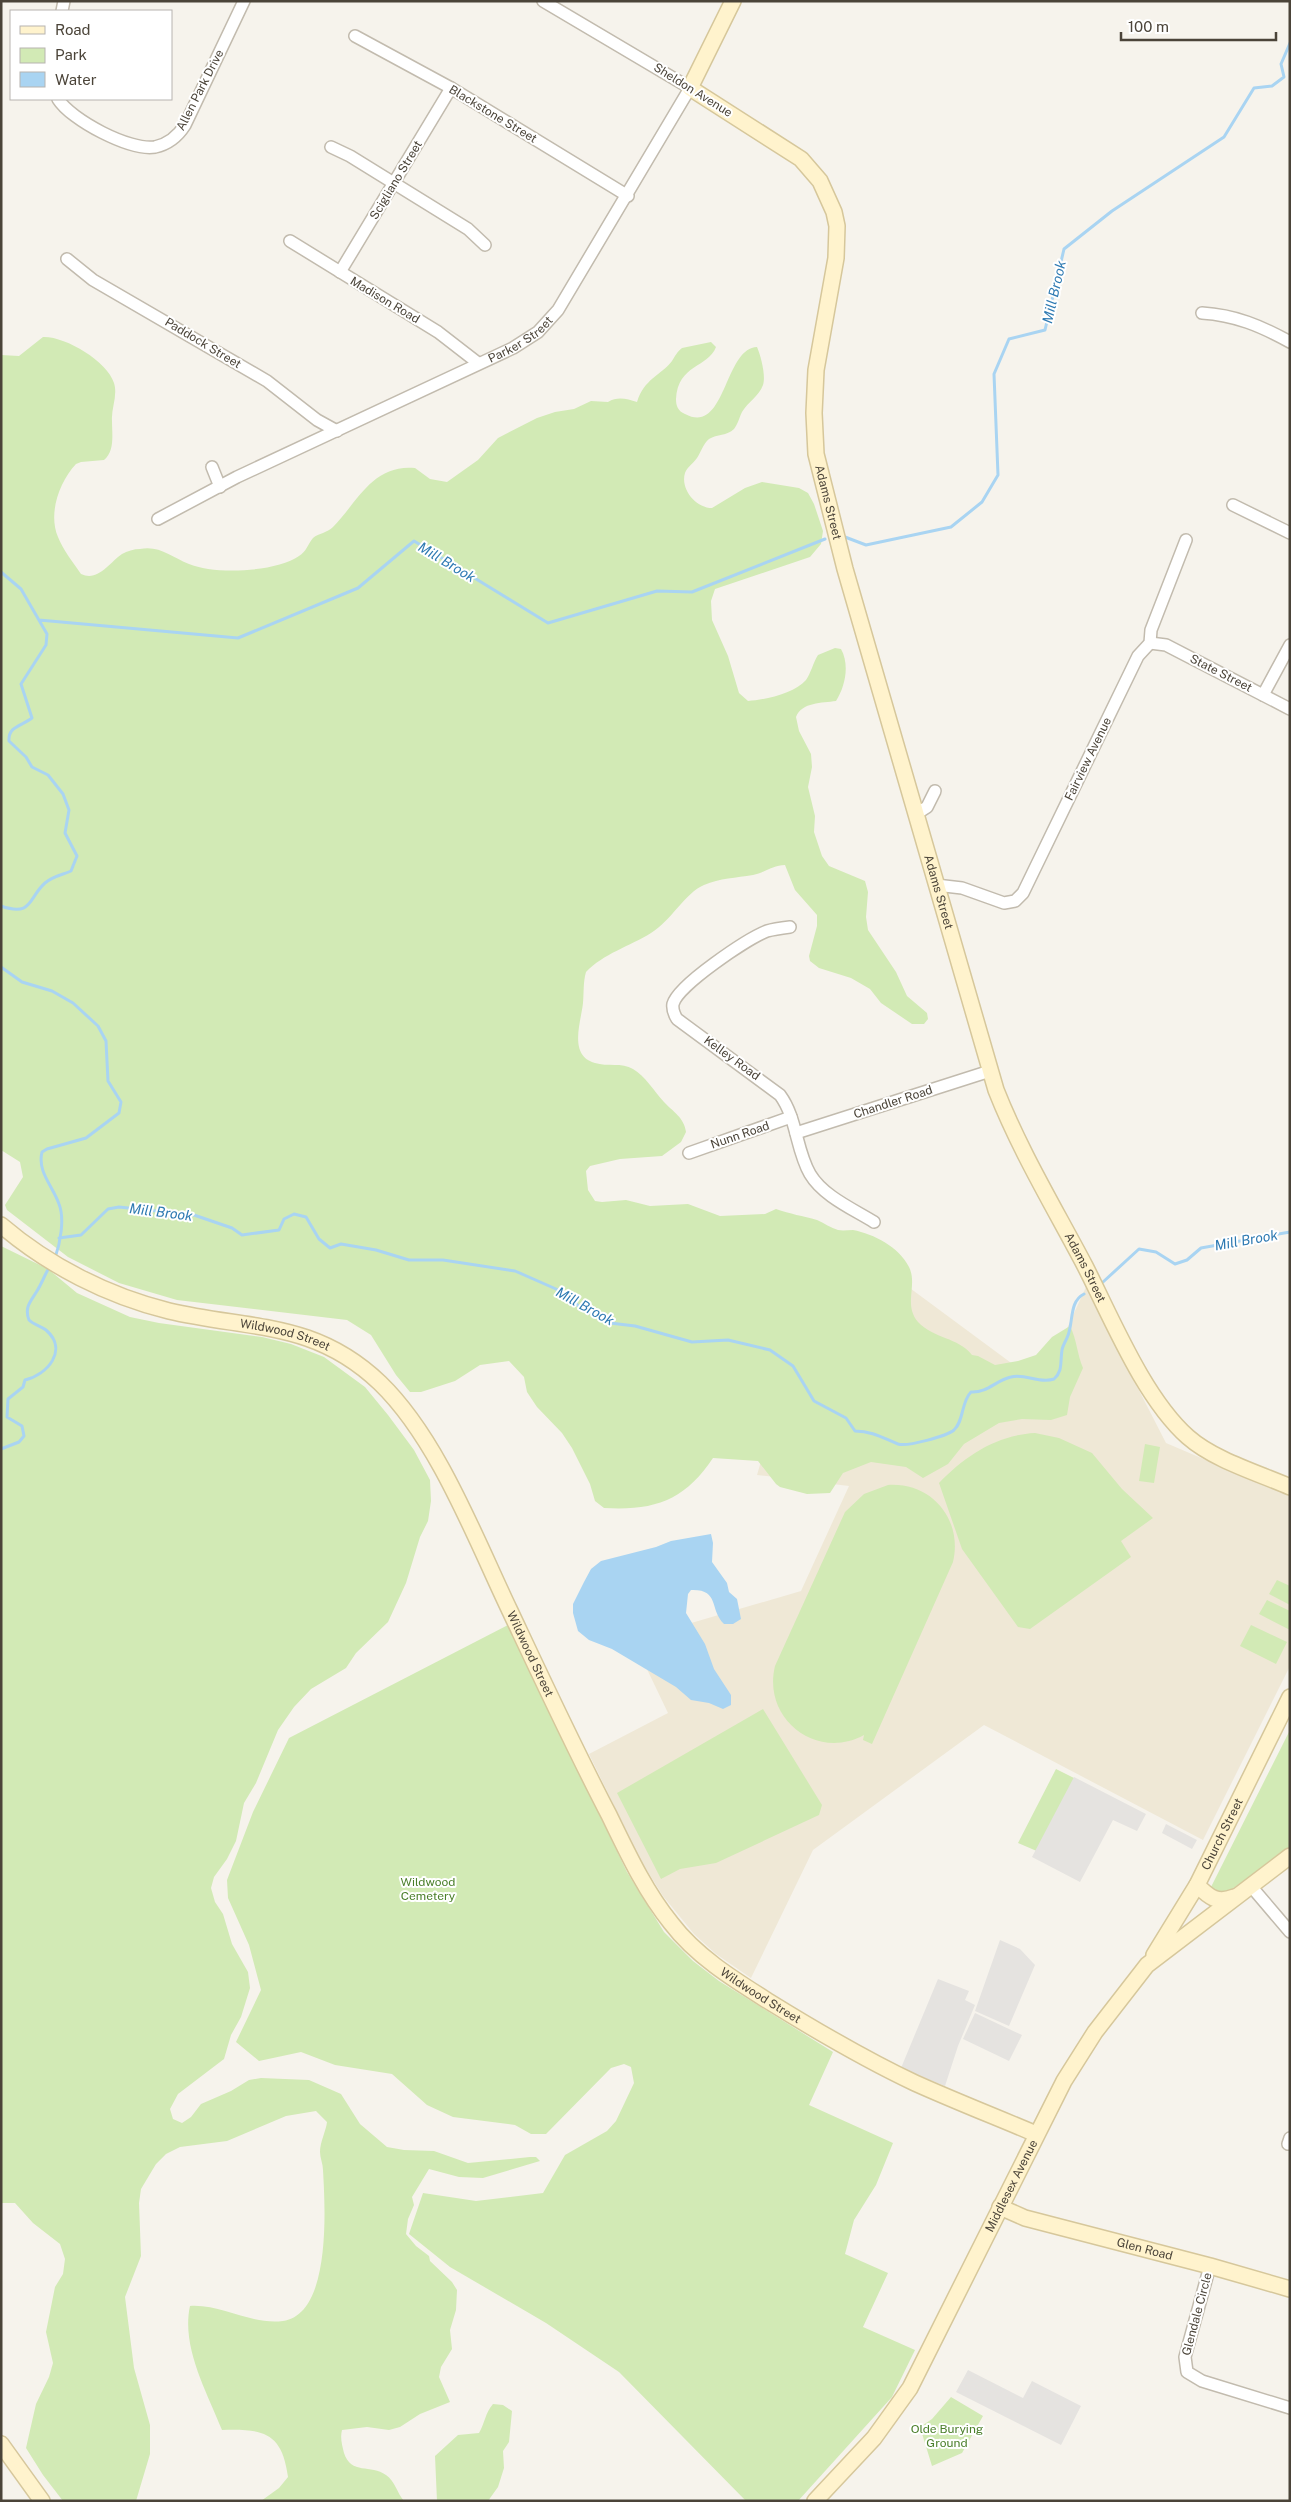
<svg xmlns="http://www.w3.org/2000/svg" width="1291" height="2502" viewBox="0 0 1291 2502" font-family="'Public Sans',sans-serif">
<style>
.education{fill:#efe8d6}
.green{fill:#d2eab5}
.parking{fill:#e5e3e0}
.water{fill:#a9d4f2}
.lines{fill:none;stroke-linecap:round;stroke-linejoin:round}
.stream{stroke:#a9d4f2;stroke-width:3}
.street-casing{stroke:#c2bbae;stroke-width:14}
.secondary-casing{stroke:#d6c79b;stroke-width:18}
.street{stroke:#fff;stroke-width:11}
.secondary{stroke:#fff3cd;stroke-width:15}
.labels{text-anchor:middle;stroke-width:4;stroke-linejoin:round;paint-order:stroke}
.street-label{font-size:12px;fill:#4b4439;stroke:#fff}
.park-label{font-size:12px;fill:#4a7f2a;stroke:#fff}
.water-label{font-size:14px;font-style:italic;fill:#2e7ab2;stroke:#fff}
</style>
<rect width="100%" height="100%" fill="#f6f3ec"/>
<path class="education" d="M876,1263L1041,1385L1086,1287L1166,1443L1290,1496V1666L1203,1840L984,1725L813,1850L751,1978L716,1954L694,1934L663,1896L641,1861L589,1754L668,1713L633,1640L801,1591L849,1486L757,1475L766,1444Z"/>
<path class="green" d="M43,337C65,336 107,361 114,383C118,396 111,408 112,421C112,434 115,451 104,460L81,462L76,464C59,482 48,514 58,537C63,550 73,562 81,574C98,582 109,563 122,554C127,551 134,549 140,549C159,545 172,557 189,564C215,575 276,572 299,556C306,552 308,544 313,538C319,533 327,533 333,527C357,503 372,464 415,468L430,479L447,482L478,460L498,438L537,418L555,412L574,409L591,401L608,402C618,396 627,399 637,402C644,379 660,376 672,361C675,356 677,352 682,348L711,342L716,347C708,368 678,364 676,399C676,406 678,411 685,414C726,436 724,348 757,347C761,356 766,376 763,385C759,396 748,402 742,412C739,418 738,424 734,429C727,436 717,434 709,439C703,444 701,452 697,458C693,464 687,467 685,473C680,489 696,508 712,508L745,488L762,482L799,488L808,493L814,504L823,531L821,544L810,557L715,589L711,601L712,620L728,656L739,693L748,701C765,700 795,693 806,680C811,673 813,663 818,655L835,648L841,649C850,665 845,687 836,701C822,703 802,702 796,717L799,731L811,754L812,767L808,787L815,816L814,832L822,856L829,866L865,881L868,892L866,917L868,930L896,972L907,996L927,1013L928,1019L924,1024H912L881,1003L870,989L851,978L819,968L810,961L809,956L817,926V915L795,890L785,865C773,865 764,873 753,875C736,878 720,878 704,885C685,893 671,921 651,933C630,946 603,954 586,972C583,982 584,993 583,1003C581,1022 568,1056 595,1063C607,1067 622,1062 633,1069C645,1076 654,1091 664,1102C673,1112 684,1117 686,1132L681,1142L662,1156L620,1159L590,1166L586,1171L588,1190L595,1201L602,1202L626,1200L650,1206L688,1204L720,1216L765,1214L776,1209C790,1214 803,1216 817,1220C824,1223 831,1228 838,1230C843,1231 848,1230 853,1230C874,1234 899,1247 909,1267C918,1285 903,1304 918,1322C934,1339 958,1337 972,1355L978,1356L995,1365L1018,1361L1036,1355L1052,1337L1070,1326C1077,1340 1077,1354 1083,1368L1070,1397L1067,1415L1051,1420L1022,1419L999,1423L964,1444L948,1464L923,1478L906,1467L871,1462L843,1473L830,1493L807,1494L780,1487L776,1484L758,1461L713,1458C685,1500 655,1511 604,1508L595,1501L590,1484L572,1448L562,1433L537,1407L527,1392L524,1377L509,1361L480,1365L455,1381L421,1392H410L396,1375L371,1335L347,1320L177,1300L119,1283L68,1257L7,1210L5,1205L23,1177L20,1162L1,1150V355L19,356Z
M1,1246L48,1269L77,1293L130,1317L159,1323L262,1337L291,1344L324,1357L365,1387L388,1415L414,1450L430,1480L431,1501L428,1521L420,1537L406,1583L388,1622L356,1653L346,1668L311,1689L294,1707L278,1730L256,1783L244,1803L236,1841L227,1859L214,1877L211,1888L215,1902L223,1914L232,1944L248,1972L250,1988L241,2017L231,2035L224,2059L178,2094L170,2109L173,2119L182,2123L191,2117L201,2104L231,2091L249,2080L261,2078L309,2080L341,2094L360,2124L387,2147L404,2150L434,2151L468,2163L530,2157H536L540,2161L483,2178L459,2177L429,2169L412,2197L414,2205L408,2219L406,2234L416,2246L429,2256L430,2261L452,2282L457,2290L456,2310L450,2330L452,2349L441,2367L439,2377L450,2402L420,2414L400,2427L389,2430L367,2427L342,2430C340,2438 342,2445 344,2453C351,2475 371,2464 386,2475C395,2481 397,2493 404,2501H261L279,2488L288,2477C282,2431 262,2429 222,2430C207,2392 181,2347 190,2306C222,2304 250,2325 283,2321C332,2314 325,2206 323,2170C323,2164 320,2158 320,2152C320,2142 326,2131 327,2122L316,2111L286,2116L227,2141L180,2147L166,2154L156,2164L141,2189L139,2203L141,2256L125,2297L134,2368L150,2425V2454L136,2501H63L43,2475L26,2448L36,2404L49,2377L53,2363L46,2332L55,2287L63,2274L65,2259L60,2244L33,2223L15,2203H1Z
M1035,1433L1059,1438L1092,1453L1122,1489L1153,1518L1121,1541L1131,1557L1030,1629L1018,1627L962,1549L939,1483C965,1456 996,1435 1035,1433Z
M1145,1444L1160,1447L1154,1483L1139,1481Z
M888,1485C932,1482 963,1520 953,1562L872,1744L863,1740L864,1735C817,1761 762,1719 775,1666L845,1512L864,1494Z
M1277,1580L1290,1586V1605L1269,1594Z
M1267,1600L1290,1611V1630L1259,1614Z
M508,1625L627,1872L664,1932L693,1961L719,1981L833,2052L809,2105L893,2143L876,2185L854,2220L845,2254L888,2273L863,2327L915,2350L892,2397L798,2501H746L619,2372L546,2323L450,2267L409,2234L423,2193L476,2201L543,2193L565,2155L607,2131L616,2121L634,2083L631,2067L624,2064L611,2068L546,2134H531L515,2125L453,2117L427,2105L392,2074L335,2065L301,2052L259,2061L236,2042L261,1990L249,1945L228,1898L227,1880L253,1812L289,1738Z
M1251,1625L1287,1642L1276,1664L1240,1646Z
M763,1709L822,1805L819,1815L716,1863L680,1869L661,1879L617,1793Z
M1290,1730V1849L1232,1889C1224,1893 1219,1893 1211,1887Z
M1056,1769L1078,1780L1039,1852L1018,1843Z
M951,2397L983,2416L962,2453L932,2466L920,2427L932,2419Z
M493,2404L503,2405L512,2411L509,2442L503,2451L504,2468L498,2487L488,2501H437L435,2456L458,2435L479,2433C485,2423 485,2413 493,2404Z"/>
<path class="parking" d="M1074,1777L1146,1814L1137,1831L1113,1820L1080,1882L1032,1857Z
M1166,1824L1197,1840L1192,1849L1162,1833Z
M1000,1940L1020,1949L1035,1965L1009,2026L975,2011Z
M938,1979L969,1991L965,2000L975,2005L958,2046L945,2086L901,2068Z
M975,2013L1022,2035L1009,2061L963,2039Z
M968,2370L1023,2398L1032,2381L1081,2406L1061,2445L956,2392Z"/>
<path class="water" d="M711,1534L713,1543L712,1562L727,1583L729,1592L737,1599L741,1619L733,1624H724C709,1609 720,1589 691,1590L688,1594L686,1613L705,1644L714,1669L731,1695V1705L723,1709L709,1703L691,1700L676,1687L612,1649L589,1640L578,1631L573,1613V1604L584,1582L591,1569L601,1561L656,1547L671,1541Z"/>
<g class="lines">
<path class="stream" d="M845,537L866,545L951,527L982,502L998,475L994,374L1009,339L1045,330L1064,249L1112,211L1224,137L1254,88L1272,86L1284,77L1281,64L1290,43
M1,572L21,589L47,634L46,645L21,684L32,718C22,726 8,726 9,741L26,757L32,767L48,775L63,794L69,810L65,833L77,856L71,871C62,875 53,876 45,883C28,898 33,917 1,906
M39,620L238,638L358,588L414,541L548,623L657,591L692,592L825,539
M1,967L22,982L52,991L73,1003L98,1026L106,1041L108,1081L121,1102L119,1113L86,1138L47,1149L42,1152C37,1172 53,1186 59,1204C65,1219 60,1244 55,1258
M59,1238L81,1235L108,1209L119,1207L194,1215L232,1228L242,1235L279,1230L284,1219L294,1214L306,1217L319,1239L330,1248L341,1244L376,1250L409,1260H443L515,1271L556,1289L584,1310L610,1323L635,1326L692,1342L728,1340L770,1350L793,1366L814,1401L846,1418L855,1431C872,1431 883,1438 898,1444C907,1447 947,1436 954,1430C964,1421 961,1402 971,1392C988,1393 996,1380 1011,1377C1025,1373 1039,1384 1054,1379C1063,1371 1060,1362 1062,1350C1063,1344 1068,1338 1069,1332C1073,1319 1070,1301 1084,1294
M1103,1282L1139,1249L1156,1252L1175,1264L1187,1260L1201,1248L1290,1232
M1,1449L19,1442L24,1436L22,1426L7,1417L8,1399L23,1387L25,1380C47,1375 69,1350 46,1330C41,1326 34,1325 29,1320C24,1307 31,1301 37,1291C42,1283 45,1274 50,1266"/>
<defs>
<g id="street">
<path d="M62,11L64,1"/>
<path d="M355,36L451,88L628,196"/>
<path d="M58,99C71,120 130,151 155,147C169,144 178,136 185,125L244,1"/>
<path d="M331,147L350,156L468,229L485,245"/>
<path d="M290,241L438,332L478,363"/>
<path d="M67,259L93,280L267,381L317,420L337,431"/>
<path d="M340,272L451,88"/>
<path d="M1202,313C1235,315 1261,326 1290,342"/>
<path d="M212,467L220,487"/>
<path d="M1233,505L1290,533"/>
<path id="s1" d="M158,519L237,477L513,348L538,332L558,310L690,88L543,1"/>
<path d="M1150,643L1166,645L1290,709"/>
<path d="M1263,695L1290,645"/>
<path d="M916,814L927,807L935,791"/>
<path d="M936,885L962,888L1004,903L1015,901L1023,893L1138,656L1150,643L1151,630L1186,540"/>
<path d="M790,927C782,928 774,929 767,931C747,939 678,985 673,1004C672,1010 674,1014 677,1019L780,1095C797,1118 796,1150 810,1174C823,1196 853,1209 874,1222"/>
<path d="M796,1133L990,1071"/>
<path d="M689,1153L791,1117"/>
<path d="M1250,1885L1290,1932"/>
<path d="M1288,2144L1290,2138"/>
<path d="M1210,2266L1185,2357L1187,2372L1202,2381L1290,2408"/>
</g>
<g id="secondary">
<path id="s2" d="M733,1L690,88L801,159L820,181L834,212L837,226L836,258L816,370L814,413L816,454L845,569L996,1090C1020,1151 1055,1209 1085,1266C1112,1319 1144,1398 1188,1437C1214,1460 1258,1473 1290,1487"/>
<path id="s3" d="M1,1225C49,1266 108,1296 169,1311C250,1330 314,1320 380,1383C438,1439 475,1538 510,1611C542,1679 574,1748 609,1815C627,1852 645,1891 671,1923C696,1956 733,1979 768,2001C815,2030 864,2059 915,2083C955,2101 996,2117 1036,2134"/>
<path d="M1197,1885C1209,1897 1217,1904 1234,1897"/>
<path id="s4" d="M1154,1955L1197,1885L1290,1697"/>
<path id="s5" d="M1000,2207L1025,2218L1210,2266L1290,2289"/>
<path d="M1,2444L42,2501"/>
<path id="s6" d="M815,2501L874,2438L910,2388L1064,2081L1095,2032L1147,1965L1290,1856"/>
</g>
</defs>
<use href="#street" class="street-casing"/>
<use href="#secondary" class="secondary-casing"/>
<use href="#street" class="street"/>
<use href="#secondary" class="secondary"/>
</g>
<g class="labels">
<g class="street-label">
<text transform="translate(200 90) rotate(-63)" y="4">Allen Park Drive</text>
<text transform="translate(693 90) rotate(32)" y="4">Sheldon Avenue</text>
<text transform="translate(493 114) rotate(31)" y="4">Blackstone Street</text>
<text transform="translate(396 180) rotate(-59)" y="4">Scigliano Street</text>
<text transform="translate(385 300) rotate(31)" y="4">Madison Road</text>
<text dy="4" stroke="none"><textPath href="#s1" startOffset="405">Parker Street</textPath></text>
<text transform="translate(203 343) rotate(31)" y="4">Paddock Street</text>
<text dy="4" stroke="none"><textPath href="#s2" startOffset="586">Adams Street</textPath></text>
<text transform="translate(1221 673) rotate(27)" y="4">State Street</text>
<text transform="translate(1088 759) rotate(-64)" y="4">Fairview Avenue</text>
<text dy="4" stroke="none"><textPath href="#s2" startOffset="991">Adams Street</textPath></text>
<text transform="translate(732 1058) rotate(36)" y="4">Kelley Road</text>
<text transform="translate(893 1102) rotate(-18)" y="4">Chandler Road</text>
<text transform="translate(740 1135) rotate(-19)" y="4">Nunn Road</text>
<text dy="4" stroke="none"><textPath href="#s2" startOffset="1396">Adams Street</textPath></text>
<text dy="4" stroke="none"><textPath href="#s3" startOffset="309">Wildwood Street</textPath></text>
<text dy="4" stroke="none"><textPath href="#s3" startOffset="729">Wildwood Street</textPath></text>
<text dy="4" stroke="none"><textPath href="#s4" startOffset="139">Church Street</textPath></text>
<text dy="4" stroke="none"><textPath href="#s3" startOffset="1149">Wildwood Street</textPath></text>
<text dy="4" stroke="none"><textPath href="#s6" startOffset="374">Middlesex Avenue</textPath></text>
<text dy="4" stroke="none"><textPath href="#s5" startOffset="151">Glen Road</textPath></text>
<text transform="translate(1197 2314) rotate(-75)" y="4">Glendale Circle</text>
</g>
<g class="park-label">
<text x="428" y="1886">Wildwood<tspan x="428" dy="14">Cemetery</tspan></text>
<text x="947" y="2433">Olde Burying<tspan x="947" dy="14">Ground</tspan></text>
</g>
<g class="water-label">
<text transform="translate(1054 292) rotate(-77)" y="5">Mill Brook</text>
<text transform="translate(447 562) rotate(31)" y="5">Mill Brook</text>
<text transform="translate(161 1212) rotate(7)" y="5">Mill Brook</text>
<text transform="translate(1246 1240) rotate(-10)" y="5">Mill Brook</text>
<text transform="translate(585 1306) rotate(29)" y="5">Mill Brook</text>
</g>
</g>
<rect width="1291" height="2502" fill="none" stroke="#4b4439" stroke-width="5"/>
<rect x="10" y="10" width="162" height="90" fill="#ffffff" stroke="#b7b4b0"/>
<rect x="20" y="26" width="25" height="8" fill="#fff3cd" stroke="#b7b4b0"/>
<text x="55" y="35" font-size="15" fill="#4b4439">Road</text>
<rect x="20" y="48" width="25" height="15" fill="#d2eab5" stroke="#b7b4b0"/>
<text x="55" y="60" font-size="15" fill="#4b4439">Park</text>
<rect x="20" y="72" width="25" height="15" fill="#a9d4f2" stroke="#b7b4b0"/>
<text x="55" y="85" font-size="15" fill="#4b4439">Water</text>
<path d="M1121 32v8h155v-8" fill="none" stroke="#4b4439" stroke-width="2.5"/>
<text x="1128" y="32" font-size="15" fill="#4b4439" stroke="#ffffff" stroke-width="4" paint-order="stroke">100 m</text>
</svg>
